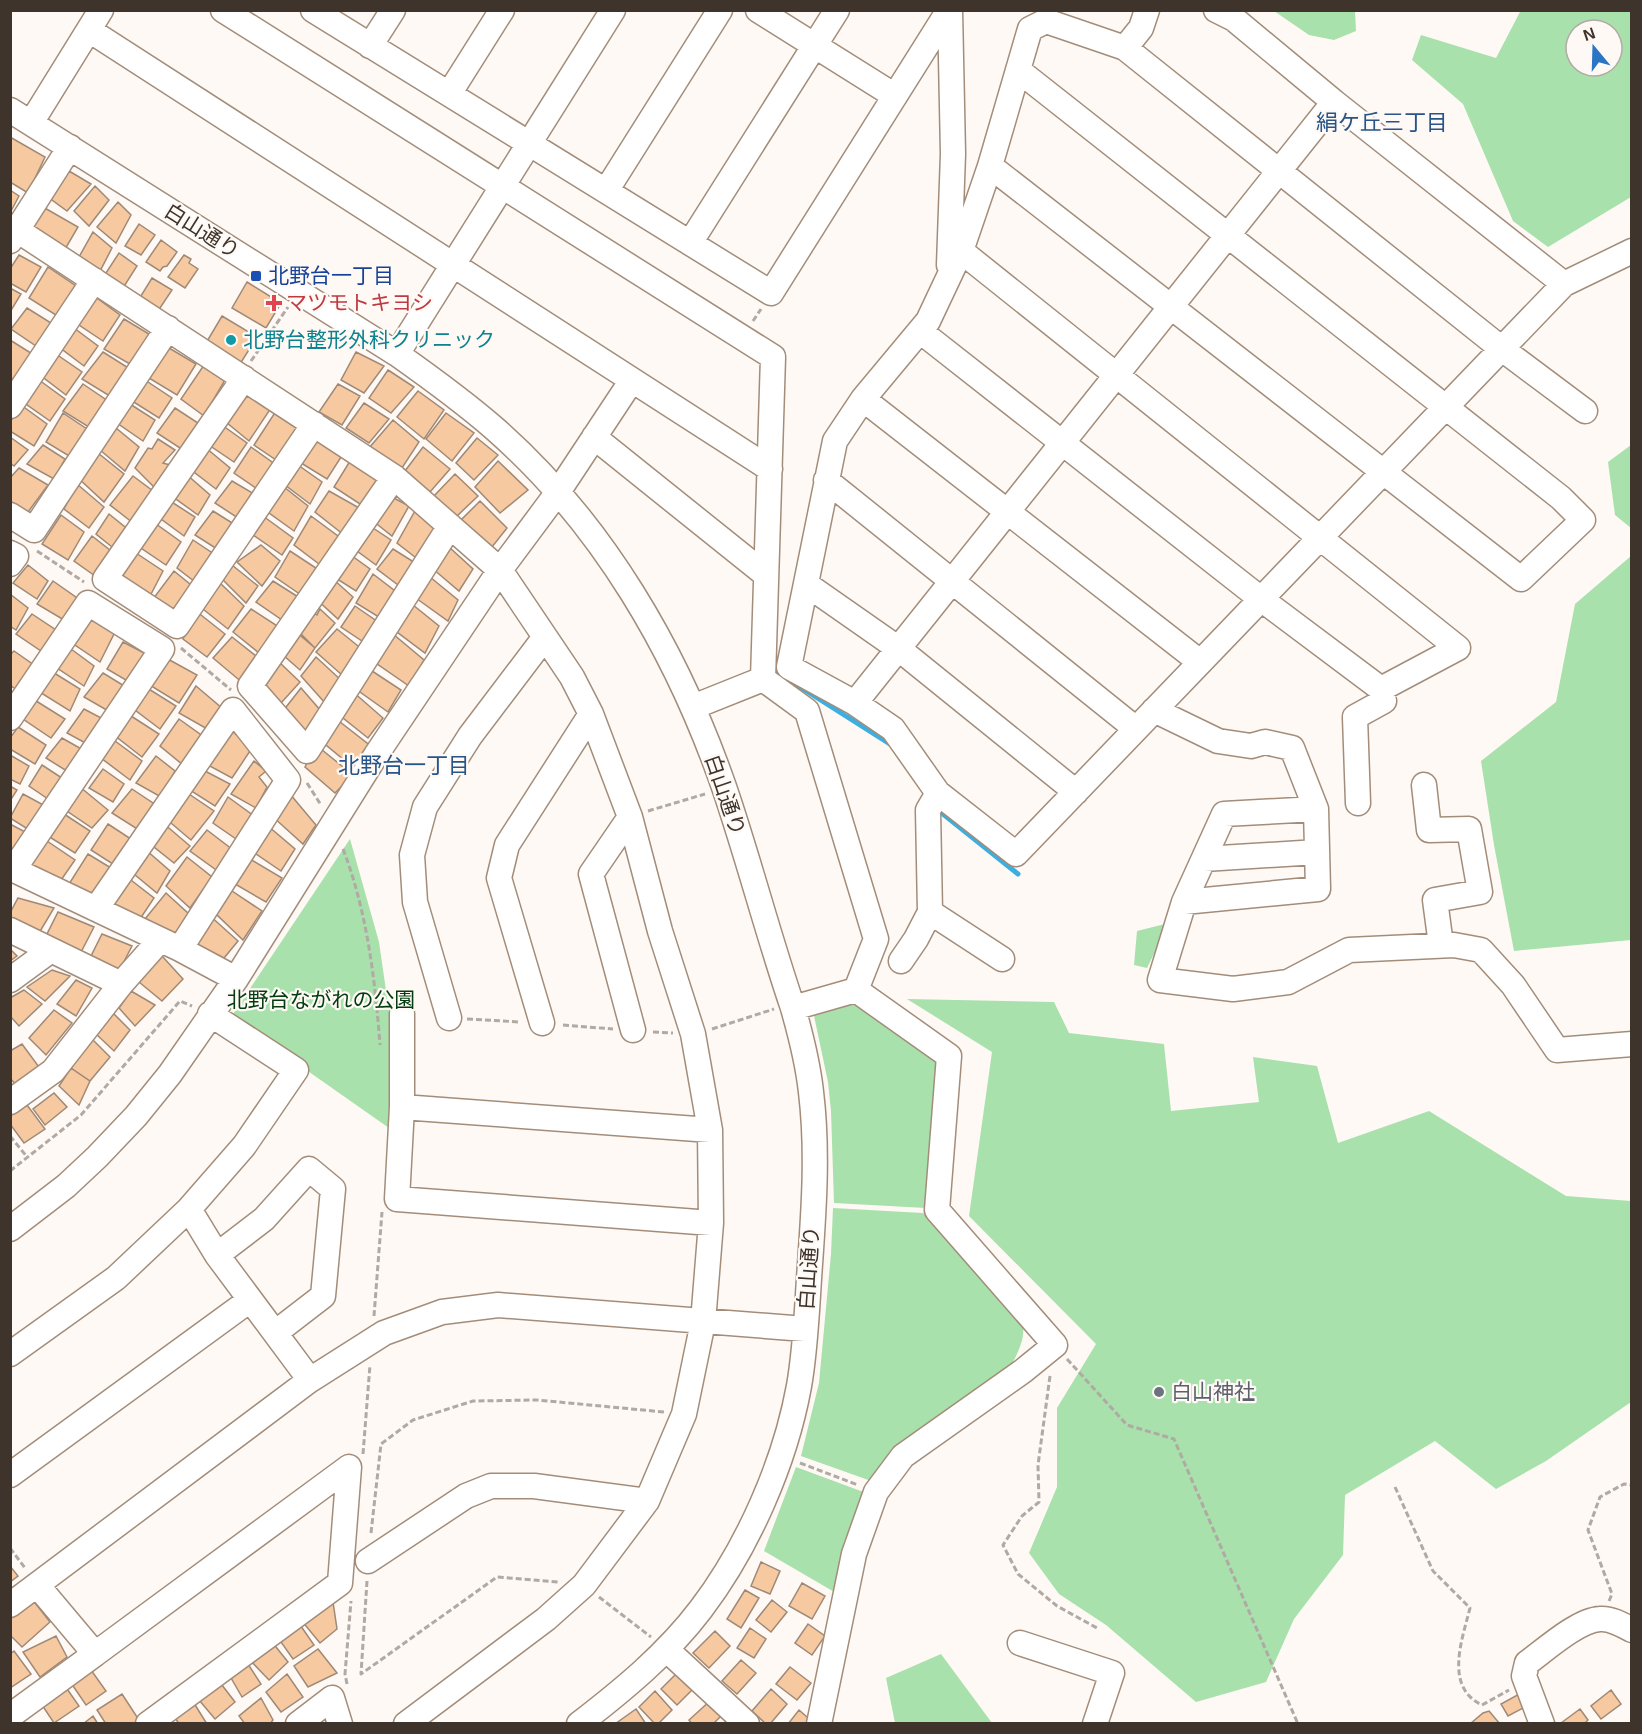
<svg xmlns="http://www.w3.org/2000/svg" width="1642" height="1734" viewBox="0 0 1642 1734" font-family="Helvetica,'Noto Sans JP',sans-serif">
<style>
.green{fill:#a8e1ab;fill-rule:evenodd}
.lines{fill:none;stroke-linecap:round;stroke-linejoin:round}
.stream{stroke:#3cafe0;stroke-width:5}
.building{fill:#f6c9a1;stroke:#9f8976;stroke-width:1.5}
.minor-casing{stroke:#a38d7a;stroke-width:27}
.path{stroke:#b0a9a4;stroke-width:3;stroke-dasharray:6 3;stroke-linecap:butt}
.minor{stroke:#fff;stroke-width:24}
.transit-dot{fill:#1a4fb4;stroke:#fef9f5;stroke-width:2}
.health-dot{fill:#e0444e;stroke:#fef9f5;stroke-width:2}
.culture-dot{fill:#0f9aa8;stroke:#fef9f5;stroke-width:2}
.worship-dot{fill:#6b7280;stroke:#fef9f5;stroke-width:2}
.labels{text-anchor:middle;stroke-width:4.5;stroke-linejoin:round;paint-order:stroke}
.street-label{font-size:21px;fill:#3e342c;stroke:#fef9f5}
.transit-label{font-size:21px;fill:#164399;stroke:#fef9f5;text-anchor:start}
.health-label{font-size:21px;fill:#be3a42;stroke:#fef9f5;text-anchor:start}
.culture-label{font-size:21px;fill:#0d838f;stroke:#fef9f5;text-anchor:start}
.park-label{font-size:21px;fill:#033c10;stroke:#fef9f5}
.worship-label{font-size:21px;fill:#5b616d;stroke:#fef9f5;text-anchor:start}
.neighbourhood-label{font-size:22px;fill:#275589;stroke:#fef9f5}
</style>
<rect width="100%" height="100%" fill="#fef9f5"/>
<path class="green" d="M1521,10L1631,11V197L1548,247L1513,221L1463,104L1412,60L1421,35L1496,58ZM1576,30H1612V66H1576Z
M1274,11H1355L1356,31L1334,40L1309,35Z
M1631,445V528L1615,515L1608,462Z
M1631,556V940L1514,951L1494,845L1481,761L1556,702L1575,604Z
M350,839L379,942L395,1053L389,1128L231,1017Z
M1169,923L1147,968L1134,965L1137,931Z
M853,995L941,1059L926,1208L834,1203L831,1111L828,1082L813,1011Z
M907,999L1054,1002L1069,1033L1164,1044L1171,1111L1259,1102L1253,1057L1317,1066L1338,1143L1429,1111L1566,1196L1631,1201V1402L1546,1461L1496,1489L1435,1441L1345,1495L1343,1555L1294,1619L1266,1682L1196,1702L1106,1625L1059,1594L1029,1553L1057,1487V1408L1096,1344L969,1216L992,1052Z
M833,1208L923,1213L1005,1297C1011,1305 1021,1316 1023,1327C1025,1342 1014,1360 1007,1373L874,1482L801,1456L819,1383L831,1254Z
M796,1467L869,1494L844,1542L836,1593L764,1551Z
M941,1654L992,1723H895L886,1678Z"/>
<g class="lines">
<path class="stream" d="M797,685L893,746
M943,814L1018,874"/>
</g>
<path class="building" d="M10,137L45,157L28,193L10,182Z
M69,171L91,184L67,211L48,197Z
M95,186L109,200L89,226L74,211Z
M10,190L19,196L10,213Z
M118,202L131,215L116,243L97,227Z
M43,207L78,227L64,251L32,228Z
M139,224L155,235L141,255L125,246Z
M93,232L112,248L99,273L79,257Z
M161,240L177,252L167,266L163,267L160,271L146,262Z
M119,253L137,266L123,288L104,276Z
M19,255L41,267L26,292L10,283V269Z
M184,255L191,259L189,263L198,269L185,288L168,277Z
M48,267L79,288L59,317L29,298Z
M152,278L172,290L158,311L139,299Z
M247,282L281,303L266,328L232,308Z
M10,288L21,294L10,312Z
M94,296L120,315L103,341L76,323Z
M27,308L51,323L36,346L11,329Z
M222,316L257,337L240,364L206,343Z
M124,319L154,337L135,367L104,349Z
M74,328L98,346L84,366L59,347Z
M10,340L34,355L16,381L10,377Z
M164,345L196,364L177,395L144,375Z
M103,352L130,369L113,398L82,379Z
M356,352L384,366L364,393L341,380Z
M56,354L82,372L66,395L40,375Z
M204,365L225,380L204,416L181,399Z
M388,370L414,387L391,413L369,398Z
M39,380L65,399L50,421L23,402Z
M145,380L172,398L159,418L129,399Z
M83,384L108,401L92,429L63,411Z
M338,384L360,396L342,425L319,412Z
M238,387L271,408L249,441L221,418Z
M418,391L444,410L424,439L397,417Z
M364,403L389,419L369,443L346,428Z
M130,404L155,420L143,441L117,423Z
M21,405L47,424L34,446L10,431V422Z
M175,408L198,423L183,450L157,433Z
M276,411L302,431L282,464L254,445Z
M63,413L90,431L74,459L46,442Z
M446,413L474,433L452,461L426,439Z
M393,420L419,442L400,471L369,448Z
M219,423L247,443L234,462L206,443Z
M116,428L139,447L125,471L100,450Z
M10,437L28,450L14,466L10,463Z
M315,438L343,454L327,479L301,463Z
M477,438L498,455L474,480L456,463Z
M158,439L175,450L163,463L170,465L155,488L135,468L148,448L152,449Z
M43,445L65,459L54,479L27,464Z
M251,447L279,467L263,493L234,473Z
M423,447L450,469L430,492L405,471Z
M206,448L230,468L216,489L190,469Z
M98,453L124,474L104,502L76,476Z
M350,461L380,479L363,506L334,487Z
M498,461L528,490L500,513L475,487Z
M298,465L322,482L310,504L285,485Z
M19,468L48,485L28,512L10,501V478Z
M186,474L210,495L198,515L169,494Z
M455,474L478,496L457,516L433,497Z
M133,476L153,491L133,523L110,505Z
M232,481L256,495L241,520L215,503Z
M77,484L104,507L89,528L64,509Z
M284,487L308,506L294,531L265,510Z
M329,491L361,509L344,535L315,512Z
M392,497L409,506L392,536L373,521Z
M167,499L195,517L184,536L157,516Z
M480,501L507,528L492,547L460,521Z
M213,511L237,526L217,549L195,535Z
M415,511L438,531L420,561L397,543Z
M109,514L130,531L117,551L96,534Z
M61,515L84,532L68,560L42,544Z
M263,516L293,538L282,555L253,535Z
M311,516L342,539L323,567L294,545Z
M152,521L181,542L166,565L135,544Z
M370,526L391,540L376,565L353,548Z
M92,536L115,554L98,578L74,561Z
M193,540L217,556L199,585L177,568Z
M261,545L280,561L262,586L237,562Z
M449,547L473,569L459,591L433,569Z
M393,549L417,564L402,588L377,569Z
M133,551L163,571L149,598L119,578Z
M290,551L319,570L304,597L275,577Z
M348,553L370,569L356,591L334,577Z
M28,565L48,581L37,599L13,583Z
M232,565L258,586L246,603L222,579Z
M174,571L196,589L177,616L153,599Z
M373,574L399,594L382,619L356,603Z
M430,577L458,600L448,621L413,596Z
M333,579L353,597L338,619L315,598Z
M53,581L80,600L64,620L37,604Z
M273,581L303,600L285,622L256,602Z
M219,582L244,606L228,629L199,606Z
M10,594L28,608L16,630L10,626Z
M413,605L439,626L425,653L393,629Z
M355,606L378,622L365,643L341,627Z
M251,609L282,629L264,657L233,632Z
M320,609L335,623L315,648L297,630L309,610L317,615Z
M196,611L225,634L207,657L183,639Z
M88,613L115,632L100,662L69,641Z
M32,614L56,630L41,651L16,634Z
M337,629L363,650L342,675L316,652Z
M295,631L315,648L300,670L283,655Z
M393,634L424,660L409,686L370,659Z
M232,637L261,660L244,684L213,658Z
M123,642L148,655L131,683L107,669Z
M67,646L94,666L84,686L54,666Z
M14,651L34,665L17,690L10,685V655Z
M316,657L342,681L326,704L301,676Z
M166,658L197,675L179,703L148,684Z
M278,661L300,682L281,703L259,685Z
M366,667L401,690L388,712L353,687Z
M51,671L80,689L70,711L38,691Z
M103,673L126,687L110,712L84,697Z
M144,686L176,706L160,729L131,707Z
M196,686L223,709L209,730L179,713Z
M301,688L321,711L310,736L283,711Z
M352,691L383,718L368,738L338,714Z
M33,699L65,719L51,738L20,717Z
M84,709L105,720L89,745L67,733Z
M128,714L159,734L142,757L114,735Z
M335,718L372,747L356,770L320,740Z
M179,719L204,737L183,765L160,746Z
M226,726L252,748L232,778L206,764Z
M18,727L46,745L35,764L10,749V738Z
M62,738L85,751L70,773L46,758Z
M111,738L142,761L130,780L97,755Z
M316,745L353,775L335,793L305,767Z
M10,755L29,766L20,784L10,779Z
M156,756L175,771L161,797L136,783Z
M254,761L266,771L259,777L267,787L256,808L231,794Z
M42,765L65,780L51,801L29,786Z
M103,769L124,784L113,802L89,788Z
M203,770L230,784L215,806L185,787Z
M10,786L17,790L10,801Z
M80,787L108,810L92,828L64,809Z
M132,789L159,807L142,832L112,813Z
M186,792L214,811L191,840L165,818Z
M23,794L49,808L34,833L10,818Z
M290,794L316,825L303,844L273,817Z
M228,797L254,816L239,841L213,823Z
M64,814L90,831L75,853L48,836Z
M163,823L190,846L174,863L149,843Z
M10,824L29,834L10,859Z
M108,824L134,841L119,868L91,850Z
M268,826L295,849L281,871L253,852Z
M207,830L233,850L219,872L190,851Z
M44,839L75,860L59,883L26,867Z
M146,850L170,871L157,893L129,870Z
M88,854L116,871L96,901L69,884Z
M187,857L212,877L190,908L166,886Z
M250,859L282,878L266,902L235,884Z
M127,877L154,898L140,919L106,906Z
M229,889L262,911L243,940L215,913Z
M166,893L190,915L178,935L145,919Z
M18,898L54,908L39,933L10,923V913Z
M58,912L94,927L79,956L44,940Z
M208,914L238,941L224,958L190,942Z
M102,934L132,946L118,973L90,958Z
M10,949L17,956L10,961Z
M162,956L183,979L162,1001L139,982Z
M52,970L70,976L45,1001L27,987Z
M76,980L92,988L76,1016L57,1004Z
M24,990L42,1004L19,1026L10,1016V998Z
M131,991L155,1005L135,1026L119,1008Z
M54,1010L72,1023L46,1055L29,1038Z
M113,1013L130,1030L114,1051L96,1034Z
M90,1037L110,1057L90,1081L71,1068Z
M22,1044L39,1067L16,1085L10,1078V1051Z
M71,1068L90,1081L79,1105L59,1086Z
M54,1093L67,1107L45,1125L33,1109Z
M27,1105L45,1129L24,1143L10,1124V1116Z
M761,1562L780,1571L770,1594L751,1586Z
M10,1566L18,1576L10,1582Z
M802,1583L825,1596L812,1619L789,1606Z
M745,1590L759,1598L741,1628L727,1619Z
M32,1599L50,1622L22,1647L10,1635V1612Z
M772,1600L787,1612L771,1632L756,1620Z
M333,1602L337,1629L320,1643L301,1620Z
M296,1619L314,1645L293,1659L276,1635Z
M808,1624L825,1636L812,1655L795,1643Z
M750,1628L766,1639L754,1658L737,1648Z
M715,1631L730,1646L709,1668L693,1653Z
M56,1636L67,1657L40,1677L23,1652Z
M272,1642L288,1662L269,1680L247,1657Z
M318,1649L337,1673L308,1687L294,1666Z
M14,1651L31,1674L10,1688V1654Z
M244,1658L261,1684L242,1697L227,1671Z
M741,1660L756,1673L737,1694L722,1681Z
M790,1667L811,1683L797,1700L776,1684Z
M91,1670L106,1691L86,1705L71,1683Z
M679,1671L695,1687L677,1705L661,1689Z
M287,1674L303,1697L281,1712L266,1692Z
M215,1676L235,1702L215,1719L194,1694Z
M65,1686L79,1706L54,1723L40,1702Z
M771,1689L787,1704L770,1724H766L752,1711Z
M1611,1690L1621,1704L1601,1719L1591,1706Z
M655,1691L672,1710L658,1724H655L639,1707Z
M1521,1693L1527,1706L1508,1716L1501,1704Z
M122,1694L139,1720L133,1724H106L97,1710Z
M261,1698L273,1720L270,1724H245L239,1716Z
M192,1700L207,1724H179L171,1711Z
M711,1700L724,1713L713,1724H692L689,1720Z
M636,1709L646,1724H615Z
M1580,1709L1588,1720L1584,1724L1561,1723Z
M799,1710L815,1724H788Z
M1489,1711L1500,1724H1470L1483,1713Z
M93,1716L98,1724H83Z"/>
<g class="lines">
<defs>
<path id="minor" d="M223,10L773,357L763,679L807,711L876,939L856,990
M313,10L771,293L949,10
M758,10L895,96
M1216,10L1234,19L1334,102L1564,284
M89,30L770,469
M370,46L393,10
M1125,48L1141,28L1147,10
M449,94L502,10
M10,110L397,354C431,378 464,402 495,429C603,524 677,652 724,787C749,860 768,935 793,1008C801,1036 808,1064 811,1092C818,1149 814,1208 810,1264C807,1305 806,1347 799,1386C785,1463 748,1547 701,1609C667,1654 623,1690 579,1724
M31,123L101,10
M990,166L1521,579L1583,520L1561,498L1018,70
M606,191L720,10
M17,230L394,477L500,570L572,677L591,714L630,817L660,931L693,1034L710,1130L711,1223L703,1322L684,1414L647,1501L584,1585L546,1619L406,1724
M10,241L70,147
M690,243L837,10
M961,251L1458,648L1381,689
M949,265L953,154L950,10
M920,331L1261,599L1381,689L1384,701L1355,717L1358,803
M397,354L613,10
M244,378L105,579L177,626L314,424
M863,399L1200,662
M10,406L94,280
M1585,411L1502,349L1125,48L1046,21L1030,29L990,166L961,251L928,321L863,399L835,441L789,667L855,703L893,729L938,793L1016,854L1564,284L1632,251
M594,437L766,575
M394,477L250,686L307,751L450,526
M826,480L1136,729
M10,515L34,530L168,328
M10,553L16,556L10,564
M806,584L899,649L1076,792
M855,703L1334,102
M693,707L763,679
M1154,710L1218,741L1251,746L1265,742L1292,748L1316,809L1318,889L1184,902
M10,718L88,603L162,649L14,869
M1424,785L1429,830L1469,829L1480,892L1435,900L1441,945
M1316,809L1224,814L1184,902L1160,980L1233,989L1288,982L1349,950L1454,945L1481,950L1513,985L1557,1050L1632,1044
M630,817L591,874L633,1030
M1204,859L1317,852
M10,868L180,949L236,979
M96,909L233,710L288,780L180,949
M930,912L1002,959
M10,930L121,984
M901,961L916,939L930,912L928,810L938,793
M10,980L51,950
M793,1008L856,990
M210,1014L296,1070L244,1146L189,1209L217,1255L310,1380
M402,1014V1107L397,1199L711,1223
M449,1018L415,902L412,855L425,807L470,736L545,637
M542,1023L499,878L507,845L591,714
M10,1102L53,1071L121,984L160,940
M402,1107L710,1130
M10,1229L66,1186L97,1157L136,1116L170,1074L236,979L376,755L500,570L558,492L632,380
M217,1255L264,1219L309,1169L333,1189L323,1296L275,1333
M10,1354L116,1278L189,1209
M10,1475L250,1300
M368,1561L466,1496L491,1486H534L647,1501
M10,1605L310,1380L384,1333L442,1312L498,1305L805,1329
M1020,1643L1112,1673L1095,1724
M666,1649L747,1724
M95,1654L349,1467L340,1583L148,1724
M10,1716L95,1654L37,1585
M298,1724L332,1698L340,1724
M819,1724L854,1554L876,1492L903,1456L1023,1371L1055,1345L937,1210L949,1056L856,990
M1542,1724L1524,1676L1527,1663C1545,1650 1578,1620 1600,1619C1611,1618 1623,1625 1632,1630"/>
</defs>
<use href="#minor" class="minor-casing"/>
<path class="path" d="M753,321L761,309
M251,361L288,307
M37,551L84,582
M181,648L231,690
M307,783L321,805
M648,811L705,794
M343,849C367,911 375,979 380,1045
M467,1019L520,1022
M563,1025L613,1029
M712,1029L774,1009
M653,1032L673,1033
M10,1136L28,1158
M10,1171L81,1115L180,1001L192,1006
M374,1316L382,1212
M1067,1359L1127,1425L1174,1439L1298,1724
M1050,1376L1038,1465L1039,1502L1022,1516L1003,1545L1018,1574L1057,1606L1097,1628
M363,1454L370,1365
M800,1463L858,1485
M1395,1487L1433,1571L1470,1608C1462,1640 1444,1687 1482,1705L1509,1690
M371,1533L381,1444L413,1420L473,1401L537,1400L664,1412
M10,1548L25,1568
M367,1581L361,1674L497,1577L558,1582
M599,1597L651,1637
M1609,1601L1612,1594L1588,1530L1600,1497L1624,1484L1632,1485
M347,1684L345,1674L351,1601"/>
<use href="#minor" class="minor"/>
</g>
<rect class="transit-dot" x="250" y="270" width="12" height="12" rx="3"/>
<path class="health-dot" d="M271 294h6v6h6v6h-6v6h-6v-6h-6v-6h6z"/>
<circle class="culture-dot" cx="231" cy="340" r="6"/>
<circle class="worship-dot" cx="1159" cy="1392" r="6"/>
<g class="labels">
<g class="street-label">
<text transform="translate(202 231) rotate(32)" y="7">白山通り</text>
<text transform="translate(725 795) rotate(71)" y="7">白山通り</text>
<text transform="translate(809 1268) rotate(-86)" y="7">白山通り</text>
</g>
<g class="transit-label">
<text x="268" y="283">北野台一丁目</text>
</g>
<g class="health-label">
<text x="286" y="310">マツモトキヨシ</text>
</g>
<g class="culture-label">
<text x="243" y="347">北野台整形外科クリニック</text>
</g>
<g class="park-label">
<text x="321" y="1007">北野台ながれの公園</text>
</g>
<g class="worship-label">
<text x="1171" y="1399">白山神社</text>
</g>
<g class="neighbourhood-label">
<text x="1382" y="130">絹ケ丘三丁目</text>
<text x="404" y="773">北野台一丁目</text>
</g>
</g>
<rect width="1642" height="1734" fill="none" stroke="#3e342c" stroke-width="24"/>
<g transform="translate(1594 48) rotate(341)"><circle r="28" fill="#fef9f5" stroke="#b1aaa5" stroke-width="1.5"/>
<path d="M0-4.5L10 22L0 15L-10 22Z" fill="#2b75c5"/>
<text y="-9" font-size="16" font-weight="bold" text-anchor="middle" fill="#3e342c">N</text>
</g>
</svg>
